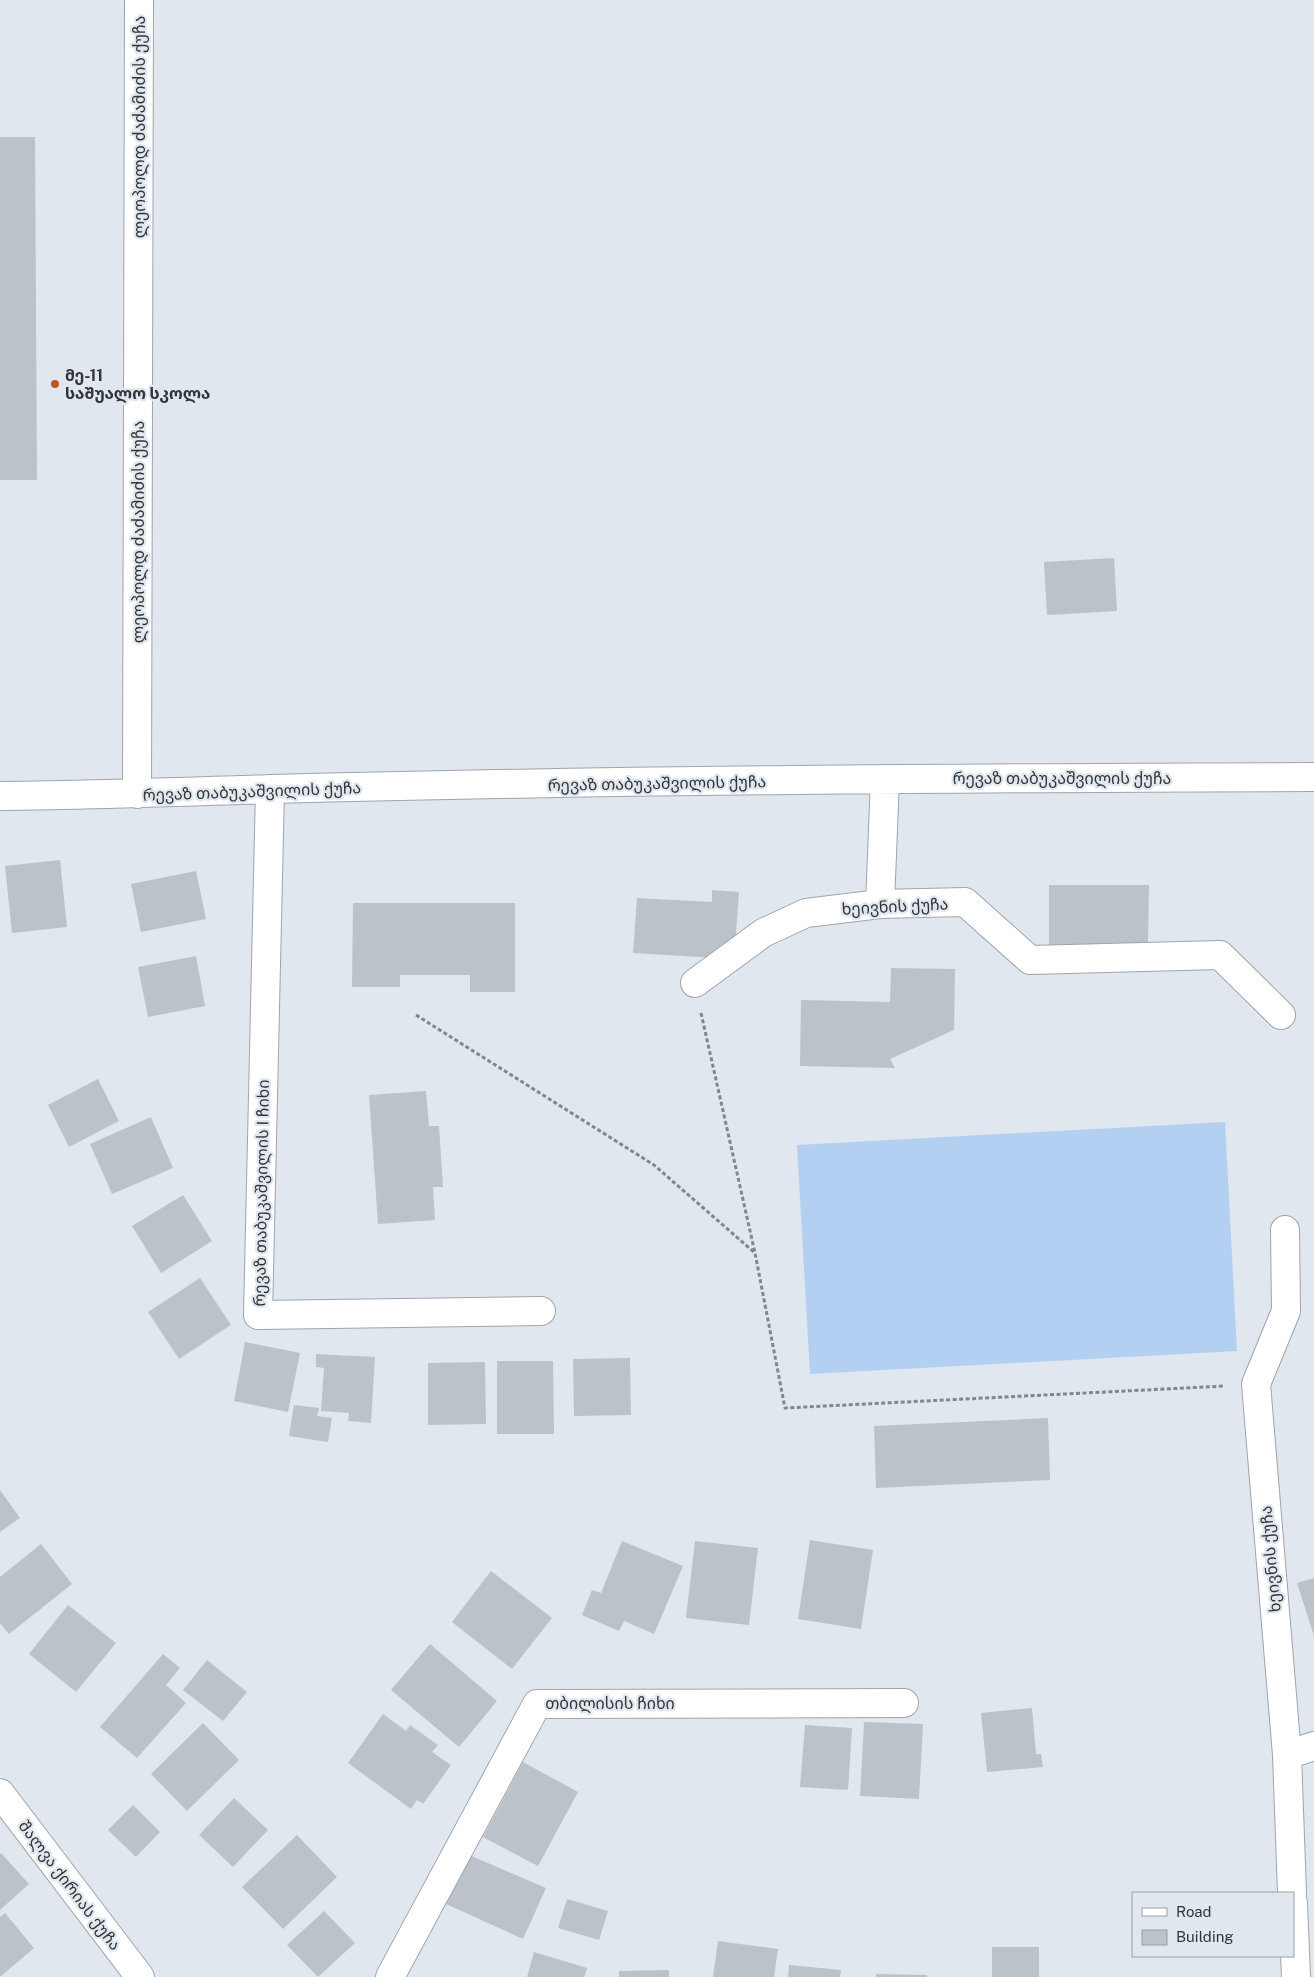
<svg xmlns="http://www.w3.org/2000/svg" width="1314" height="1977" viewBox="0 0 1314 1977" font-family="'Public Sans','Noto Sans Georgian',sans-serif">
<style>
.pitch{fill:#b3cff1}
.building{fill:#bbc2ca}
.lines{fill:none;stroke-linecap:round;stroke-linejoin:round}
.minor-casing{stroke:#9fa5ad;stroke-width:30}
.path{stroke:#82878c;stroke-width:3;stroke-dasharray:4 2.5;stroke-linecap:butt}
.minor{stroke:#fff;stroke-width:28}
.poi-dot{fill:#bc5725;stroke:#e0e7ef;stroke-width:2}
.labels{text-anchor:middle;stroke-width:4.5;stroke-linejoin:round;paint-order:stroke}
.street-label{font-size:16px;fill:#323538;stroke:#e0e7ef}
.poi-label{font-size:16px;font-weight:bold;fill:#323538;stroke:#e0e7ef;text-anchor:start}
</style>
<rect width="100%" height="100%" fill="#e0e7ef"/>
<path class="pitch" d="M1225,1122L1237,1351L810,1374L797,1145Z"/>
<path class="building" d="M0,137H35L37,480H0Z
M1114,558L1117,611L1047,615L1044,562Z
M60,860L67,927L12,933L5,866Z
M196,871L206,919L141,932L131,884Z
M1049,885H1149L1148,947H1049Z
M712,890L739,892L734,959L633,953L637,898L712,902Z
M353,903H515V992H470V975H400V987H352Z
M196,956L205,1006L148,1017L138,967Z
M891,968L955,969L954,1030L890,1059L895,1068L800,1066L801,1000L890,1002Z
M98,1079L119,1121L69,1147L48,1105Z
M426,1091L429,1126H439L443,1187H433L435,1220L378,1224L369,1095Z
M151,1117L173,1168L112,1194L90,1144Z
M183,1195L212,1241L161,1273L132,1226Z
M200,1278L231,1325L179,1359L148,1312Z
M245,1342L300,1353L288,1412L234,1401Z
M316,1354L375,1357L371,1423L348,1421L349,1413L321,1411L324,1368L316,1367Z
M630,1358L631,1415L574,1416L573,1359Z
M497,1361H553L554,1434H497Z
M485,1362L486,1424L428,1425V1363Z
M294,1405L319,1408L317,1416L332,1418L328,1442L289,1436Z
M1048,1418L1050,1480L876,1488L874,1426Z
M0,1490L20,1518L0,1532Z
M810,1540L873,1550L861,1629L798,1619Z
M622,1541L683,1566L654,1634L624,1621L619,1631L582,1615L592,1590L601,1593Z
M695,1541L758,1548L749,1625L686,1618Z
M41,1544L72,1584L9,1634L0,1623V1577Z
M491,1571L552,1618L512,1669L452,1622Z
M1314,1578V1636L1297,1583Z
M68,1605L116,1643L76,1692L29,1654Z
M430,1644L497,1701L459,1747L391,1690Z
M163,1654L180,1668L166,1685L186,1703L137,1758L100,1727Z
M207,1660L247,1692L223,1721L183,1690Z
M1032,1708L1036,1754H1041L1043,1767L987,1772L981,1713Z
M383,1714L406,1731L410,1725L438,1745L432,1752L451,1765L423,1804L417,1800L411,1809L348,1763Z
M864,1722L923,1724L919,1799L860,1796Z
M203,1723L239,1760L187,1811L151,1774Z
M805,1725L852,1728L848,1790L800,1787Z
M523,1762L578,1792L538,1866L483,1837Z
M234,1798L268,1830L233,1867L199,1835Z
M133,1805L160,1832L136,1857L108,1830Z
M297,1835L337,1877L283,1929L242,1887Z
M1,1853L29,1884L0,1910V1854Z
M469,1855L546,1888L523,1939L446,1904Z
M567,1899L608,1911L599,1940L558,1928Z
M324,1911L355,1943L318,1977L287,1945Z
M5,1913L34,1948L0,1977V1917Z
M718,1941L778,1949L774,1977H713Z
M992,1947H1039V1977H992Z
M534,1952L587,1968L584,1977H527Z
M789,1965L841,1970L840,1977H788Z
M669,1970V1977H619V1971Z
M876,1974L927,1975V1977H876Z"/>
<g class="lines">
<defs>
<path id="minor" d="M270,789L258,1315L541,1311
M137,794L139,0
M0,796C90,795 180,792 271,789C618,780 966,778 1314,777
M880,904L885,779
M695,983L763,933L806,913L880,904L965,902L1030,960L1220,955L1281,1015
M1285,1230L1286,1311L1256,1384L1287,1755L1292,1893
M1287,1755L1314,1746
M0,1793L140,1977
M1293,1903L1296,1977
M390,1977L537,1704L904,1703"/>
</defs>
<use href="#minor" class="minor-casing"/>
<path class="path" d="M701,1013L755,1253
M416,1015L654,1165L755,1253L785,1408L1225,1386"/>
<use href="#minor" class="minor"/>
</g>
<circle class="poi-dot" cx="55" cy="384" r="5"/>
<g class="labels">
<g class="street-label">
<text transform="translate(139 127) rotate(-90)" y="6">ლეოპოლდ ძაძამიძის ქუჩა</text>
<text transform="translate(138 532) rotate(-90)" y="6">ლეოპოლდ ძაძამიძის ქუჩა</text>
<text x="1062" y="784">რევაზ თაბუკაშვილის ქუჩა</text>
<text transform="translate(657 783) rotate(-1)" y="6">რევაზ თაბუკაშვილის ქუჩა</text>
<text transform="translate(252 791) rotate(-2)" y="6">რევაზ თაბუკაშვილის ქუჩა</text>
<text transform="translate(895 906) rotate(-3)" y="6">ხეივნის ქუჩა</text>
<text transform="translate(261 1193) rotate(-89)" y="6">რევაზ თაბუკაშვილის I ჩიხი</text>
<text transform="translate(1270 1559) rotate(-95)" y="6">ხეივნის ქუჩა</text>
<text x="610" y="1709">თბილისის ჩიხი</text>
<text transform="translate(70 1885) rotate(53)" y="6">შალვა ქირიას ქუჩა</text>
</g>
<g class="poi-label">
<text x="65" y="381">მე-11<tspan x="65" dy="18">საშუალო სკოლა</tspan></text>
</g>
</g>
<rect x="1132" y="1892" width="162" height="65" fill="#e0e7ef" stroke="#9aa0a6"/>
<rect x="1142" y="1908" width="25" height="8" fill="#ffffff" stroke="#9aa0a6"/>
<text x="1176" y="1917" font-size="15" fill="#323538">Road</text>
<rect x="1142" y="1930" width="25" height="15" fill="#bbc2ca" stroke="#9aa0a6"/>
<text x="1176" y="1942" font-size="15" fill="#323538">Building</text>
</svg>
